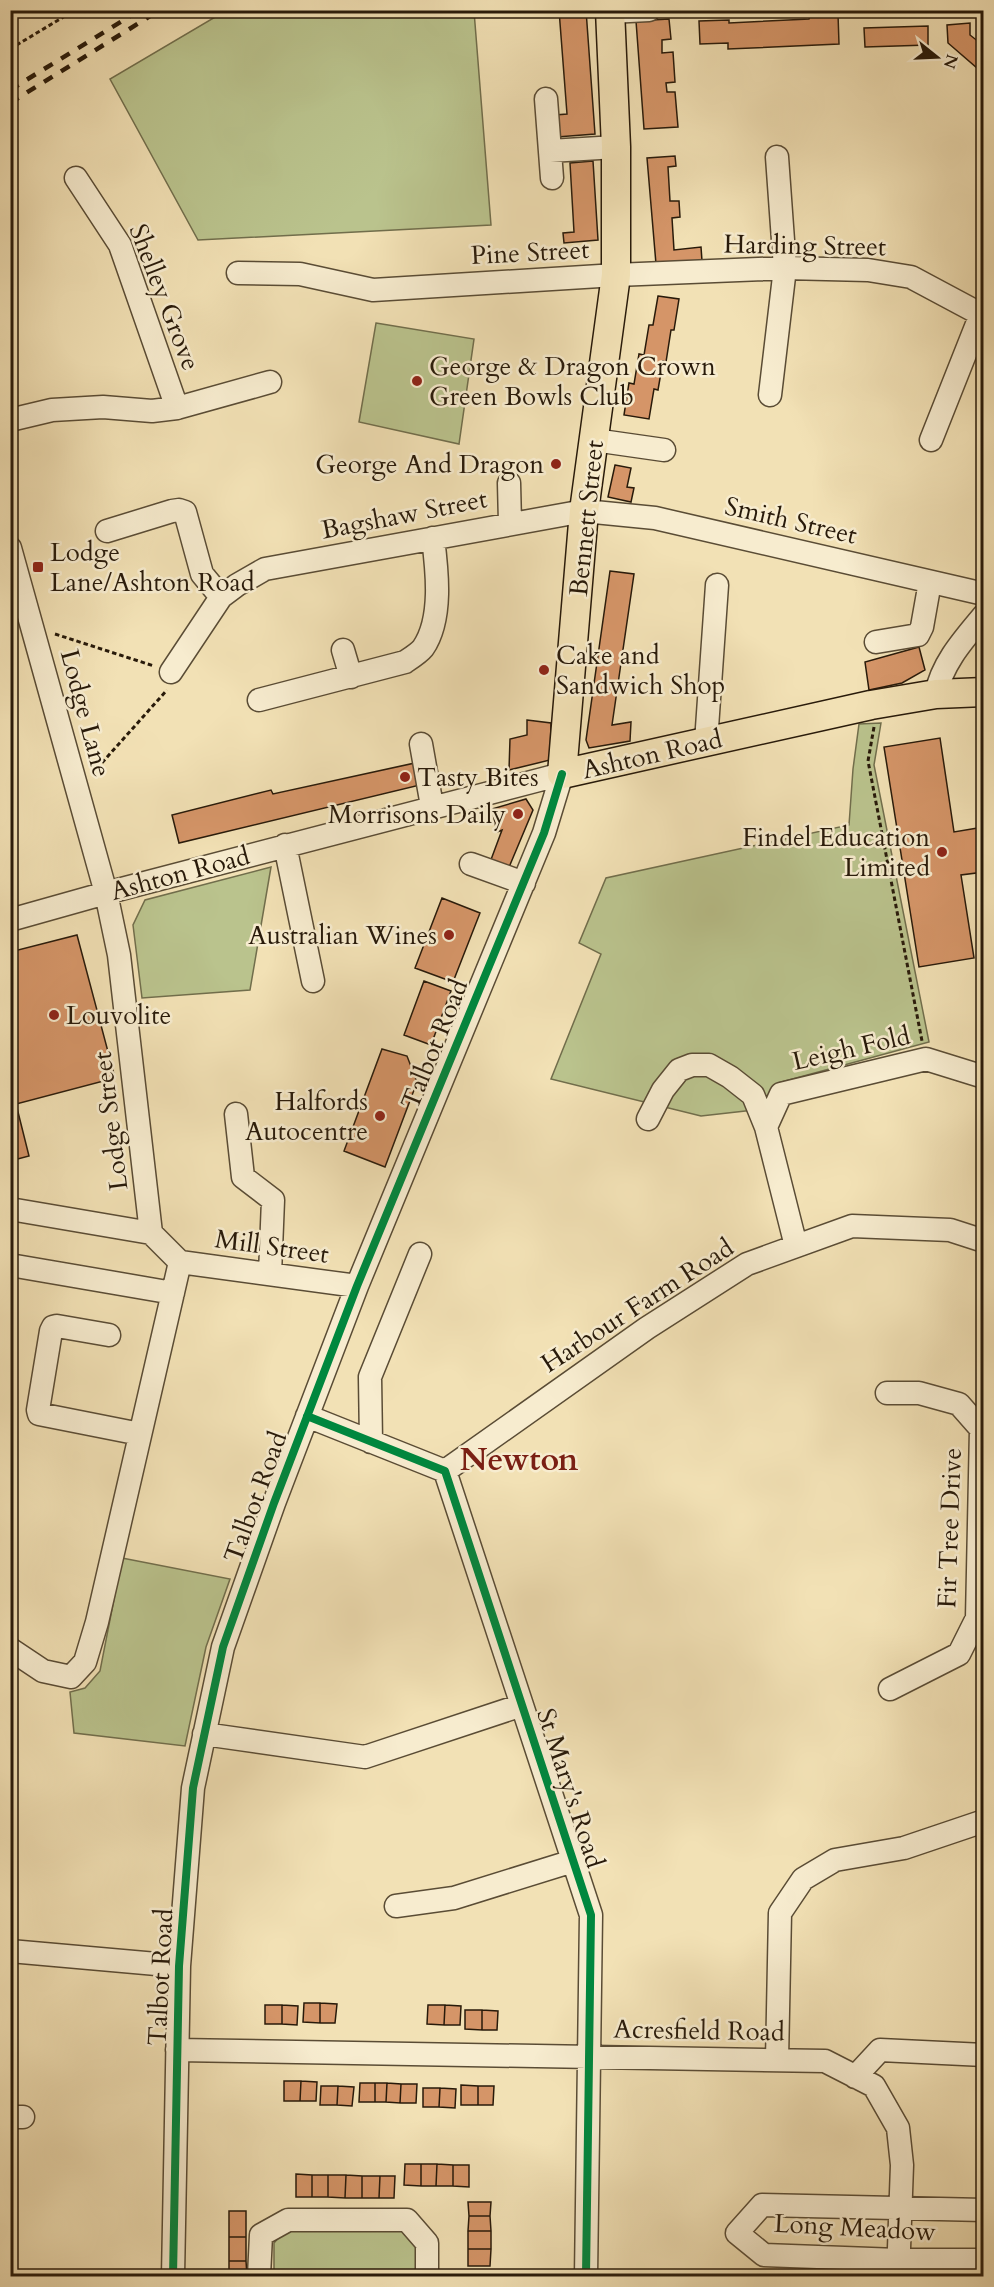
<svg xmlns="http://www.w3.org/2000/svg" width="994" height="2287" viewBox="0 0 994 2287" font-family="Cardo,serif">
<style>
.green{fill:#bac38d;stroke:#716e4c;stroke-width:1.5}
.building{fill:#d59568;stroke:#281a0a;stroke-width:1.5}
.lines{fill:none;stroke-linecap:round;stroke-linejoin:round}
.minor-casing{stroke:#5a4c35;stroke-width:25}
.major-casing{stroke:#281a0a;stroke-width:31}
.path{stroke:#281a0a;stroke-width:3;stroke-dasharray:4.5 3;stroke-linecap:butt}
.minor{stroke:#f7eccf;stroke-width:22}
.major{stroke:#f2e1b5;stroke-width:28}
.rail{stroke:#281a0a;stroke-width:4.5;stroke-dasharray:10 10;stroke-linecap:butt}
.cycleway-casing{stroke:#f7eccf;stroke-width:11}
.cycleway{stroke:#00873e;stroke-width:8}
.poi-dot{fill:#8f2418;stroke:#f7eccf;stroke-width:2}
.labels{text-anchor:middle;stroke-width:5;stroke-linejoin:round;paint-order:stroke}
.street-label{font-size:26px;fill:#281a0a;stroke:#f7eccf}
.poi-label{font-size:26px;fill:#281a0a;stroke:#f7eccf;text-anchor:start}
.district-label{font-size:32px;font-weight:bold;fill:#7a1f14;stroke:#f7eccf}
</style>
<rect width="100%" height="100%" fill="#f2e1b5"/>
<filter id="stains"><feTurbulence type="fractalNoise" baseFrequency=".00333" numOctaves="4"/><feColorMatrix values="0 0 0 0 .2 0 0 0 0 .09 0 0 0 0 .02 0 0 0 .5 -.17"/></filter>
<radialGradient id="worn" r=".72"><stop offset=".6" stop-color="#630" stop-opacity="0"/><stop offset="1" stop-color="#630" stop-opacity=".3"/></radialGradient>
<path class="green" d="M227,10L474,11L491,225L198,240L110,79Z
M376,323L474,339L459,444L359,422Z
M881,723L874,765L929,1042L778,1083L763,1109L701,1116L551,1079L601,954L579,943L606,878L849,825L853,769L859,724Z
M271,867L250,990L142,998L133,925L145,900Z
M122,1558L230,1579L206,1647L185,1746L74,1733L70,1692L85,1688L100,1671Z
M287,2228L404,2229L417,2244V2276H274V2243Z"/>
<path class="building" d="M559,10H586L595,134L557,137L555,115L567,114Z
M838,14L839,44L728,49V43L700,44L699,21L729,20V23L809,19L810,16Z
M669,19L671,39L662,40V53L673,52L675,82L666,83L667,92H675L678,127L644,129L636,21Z
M970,23V35L984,46V74L948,43L947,25Z
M928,26V45L865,47L864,28Z
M675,156L676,166L668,167L670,201H679L680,217L672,218L674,250L701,247L702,261L656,264L647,158Z
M593,161L598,240L564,243L563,233L574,232L570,163Z
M658,296L679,299L674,330H671L666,362L663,361L658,390L654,389L649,419L624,415L629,383L634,384L639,354L644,355L649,325H653Z
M615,465L631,468L627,487L634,488L631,502L608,497Z
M610,571L634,574L612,725L631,722L630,741L589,748L586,740Z
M919,647L925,670L902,683L869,690L865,662Z
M527,720L551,723L550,760L509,770L510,739L527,735Z
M940,738L954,832L984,827V872L961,875L974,958L919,967L884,747Z
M415,763L420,785L179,843L172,815L271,790L273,794Z
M526,799L533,810L507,872L489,865L502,830L497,832L492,809Z
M442,898L480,913L453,982L415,968Z
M77,935L115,1078L16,1104L29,1156L10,1161V952Z
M424,981L451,991L431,1045L404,1035Z
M382,1049L407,1056L417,1082L385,1167L344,1151Z
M304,2003H320V2023L303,2022Z
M320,2003L337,2004L335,2023H320Z
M265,2005H282V2024H265Z
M282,2005L298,2006L297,2025L282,2024Z
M428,2005H445L444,2025L427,2024Z
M445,2005L461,2006L460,2025H444Z
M465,2010H482V2030L465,2029Z
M482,2010L498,2011L497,2030H482Z
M284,2081H301L300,2101H284Z
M301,2081L317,2082L316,2101H300Z
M360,2083H375V2102H359Z
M375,2083H387L386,2102H375Z
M387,2083L401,2084L400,2103L386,2102Z
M401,2084H417L416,2103H400Z
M461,2085L478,2086V2105H461Z
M321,2086H338L337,2105H320Z
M338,2086L354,2087L352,2106L337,2105Z
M478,2086H494L493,2105H478Z
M423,2088H440L439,2107H423Z
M440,2088L456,2089L455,2108L439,2107Z
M405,2164H421V2186L404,2185Z
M421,2164H437L436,2186H421Z
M437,2164L453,2165V2186H436Z
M453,2165H469V2187L453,2186Z
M296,2174L312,2175V2197H296Z
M312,2175H328V2197H312Z
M328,2175H346L345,2198L328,2197Z
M346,2175L362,2176V2198H345Z
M362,2176H380L379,2198H362Z
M380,2176H395L394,2198H379Z
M468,2202H491L490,2216H469Z
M229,2211H246V2237H229Z
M469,2216H490L491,2231H468Z
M468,2231H491V2249H468Z
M229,2237H246V2261H229Z
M468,2249H491L490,2266H468Z
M229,2261H246L247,2276H229Z"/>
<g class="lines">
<defs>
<path id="minor" d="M610,12L649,10
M546,99L552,178
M550,151L616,147
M76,178L120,245L177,408
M238,273L300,274L373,290L616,275L785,268L868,270L911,277L984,316
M770,395L785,268L777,157
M10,420L52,410L103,407L152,411L177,408L270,382
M594,440L664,450
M931,440L981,314
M509,483L510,523
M107,531L172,511L179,510L185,512L202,574L221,597
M10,548L106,893L119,955L151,1233L180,1262
M876,642L918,635L922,627L930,582
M343,650L351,677
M171,672L221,597L237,585L265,569L584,511L655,518L984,594
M936,694C942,663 964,639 984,615
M259,700L405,662C411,658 419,653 423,648C443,619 437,570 433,538
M706,742L717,585
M421,744L432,806
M285,845L313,981
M471,864L524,883
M10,920L106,893L562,774
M236,1114L243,1177L273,1200L270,1274
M648,1119L663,1090L679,1070L692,1065H709L730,1077L753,1095L766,1127
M10,1209L151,1233
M796,1246L766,1127L781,1094L926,1059L984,1077
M180,1262L357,1286
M10,1265L173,1293
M109,1335L57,1326L53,1327L51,1331L38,1410L39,1414L44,1415L140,1434
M887,1393H919L959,1404L981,1429L977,1618L959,1654L890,1689
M307,1416L445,1471L591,1915L586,2276
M371,1442L370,1377L420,1254
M445,1471L647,1328L747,1264L852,1226L950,1230L984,1241
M10,1649L43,1671L71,1677L85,1662L97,1622L180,1262
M204,1734L365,1757L522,1705
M396,1906L454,1898L573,1861
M10,1951L179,1966
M177,2050L825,2061L874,2086L898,2128L902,2165L898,2276
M777,2060L780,1913L803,1879L835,1860L904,1848L984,1821
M855,2077L880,2050L984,2055
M10,2117H23
M984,2210L762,2205L737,2233L764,2255L898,2260H984
M173,2276L179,1966L193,1788L223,1647L274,1503L357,1286L544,833L562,774
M259,2276L261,2235L288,2220H407L427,2243V2276"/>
<path id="major" d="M610,10L616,147V275L584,511L562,774L871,705L936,694L984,692"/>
</defs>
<use href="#minor" class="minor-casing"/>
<use href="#major" class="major-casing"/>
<path class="path" d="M10,49L75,10
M55,634L154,666
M874,727L868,761L922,1041
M92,774L167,690"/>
<use href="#minor" class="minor"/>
<use href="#major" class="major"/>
<path class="rail" d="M10,90L140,10
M10,103L160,10"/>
<defs>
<path id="cycleway" d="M307,1416L445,1471L591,1915L586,2276
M173,2276L179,1966L193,1788L223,1647L274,1503L357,1286L544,833L562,774"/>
</defs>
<use href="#cycleway" class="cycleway-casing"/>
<use href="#cycleway" class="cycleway"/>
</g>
<g class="poi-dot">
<circle cx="417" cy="381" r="6"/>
<circle cx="556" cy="464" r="6"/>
<rect x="32" y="561" width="12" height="12" rx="3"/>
<circle cx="544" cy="670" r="6"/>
<circle cx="405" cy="777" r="6"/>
<circle cx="518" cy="814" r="6"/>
<circle cx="942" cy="852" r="6"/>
<circle cx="449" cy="935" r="6"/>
<circle cx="54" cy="1015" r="6"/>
<circle cx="380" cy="1116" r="6"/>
</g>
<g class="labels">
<g class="street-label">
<text transform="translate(805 245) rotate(1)" y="9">Harding Street</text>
<text transform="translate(530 252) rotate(-3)" y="9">Pine Street</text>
<text transform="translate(165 297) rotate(69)" y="9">Shelley Grove</text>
<text transform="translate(404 514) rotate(-11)" y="9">Bagshaw Street</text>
<text transform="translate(586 518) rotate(-84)" y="9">Bennett Street</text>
<text transform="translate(791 520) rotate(13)" y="9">Smith Street</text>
<text transform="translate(86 713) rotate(75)" y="9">Lodge Lane</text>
<text transform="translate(652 754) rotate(-13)" y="9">Ashton Road</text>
<text transform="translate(180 873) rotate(-15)" y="9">Ashton Road</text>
<text transform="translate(434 1044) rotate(-68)" y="9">Talbot Road</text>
<text transform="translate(851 1048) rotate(-13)" y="9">Leigh Fold</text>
<text transform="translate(110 1121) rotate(-97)" y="9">Lodge Street</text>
<text transform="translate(272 1246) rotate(8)" y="9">Mill Street</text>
<text transform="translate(637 1305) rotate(-33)" y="9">Harbour Farm Road</text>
<text transform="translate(255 1497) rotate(-70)" y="9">Talbot Road</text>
<text transform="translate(949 1528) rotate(-88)" y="9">Fir Tree Drive</text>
<text transform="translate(571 1788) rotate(72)" y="9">St Mary's Road</text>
<text transform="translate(160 1977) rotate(-87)" y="9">Talbot Road</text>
<text transform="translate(699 2030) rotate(1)" y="9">Acresfield Road</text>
<text transform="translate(855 2227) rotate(3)" y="9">Long Meadow</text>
</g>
<g class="poi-label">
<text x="429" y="375">George &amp; Dragon Crown<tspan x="429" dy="30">Green Bowls Club</tspan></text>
<text x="544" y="473" text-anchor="end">George And Dragon</text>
<text x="50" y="561">Lodge<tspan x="50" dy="30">Lane/Ashton Road</tspan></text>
<text x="556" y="664">Cake and<tspan x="556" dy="30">Sandwich Shop</tspan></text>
<text x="417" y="786">Tasty Bites</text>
<text x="506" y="823" text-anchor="end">Morrisons Daily</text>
<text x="930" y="846" text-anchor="end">Findel Education<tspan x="930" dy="30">Limited</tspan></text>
<text x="437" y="944" text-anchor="end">Australian Wines</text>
<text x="66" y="1024">Louvolite</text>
<text x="368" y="1110" text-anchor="end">Halfords<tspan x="368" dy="30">Autocentre</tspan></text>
</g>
<g class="district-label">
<text x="519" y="1470">Newton</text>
</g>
</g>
<rect width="994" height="2287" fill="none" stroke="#f2e1b5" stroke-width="36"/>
<rect x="12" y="12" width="970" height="2263" fill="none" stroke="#281a0a" stroke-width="3"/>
<rect x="18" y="18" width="958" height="2251" fill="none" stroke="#281a0a" stroke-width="1.5"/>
<g transform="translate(937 57) rotate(108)" stroke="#f7eccf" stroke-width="4.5" paint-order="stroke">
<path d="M0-4.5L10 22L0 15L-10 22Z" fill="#281a0a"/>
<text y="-9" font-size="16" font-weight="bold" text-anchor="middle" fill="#281a0a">N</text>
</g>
<rect width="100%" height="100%" filter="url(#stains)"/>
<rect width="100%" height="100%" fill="url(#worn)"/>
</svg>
